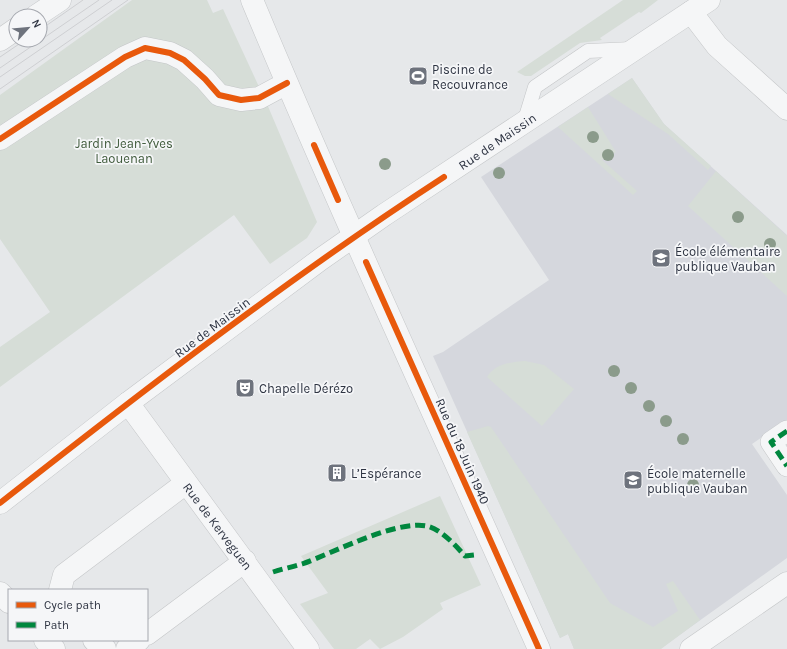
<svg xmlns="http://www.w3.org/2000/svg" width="787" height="649" viewBox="0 0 787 649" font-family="Karla,sans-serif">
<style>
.built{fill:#d5d7dd}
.green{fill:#d6ddd7}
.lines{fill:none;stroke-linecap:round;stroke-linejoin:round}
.service-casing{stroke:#c4c6c8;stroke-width:15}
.pedestrian-casing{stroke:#c4c6c8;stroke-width:22}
.minor-casing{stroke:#c4c6c8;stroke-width:23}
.tertiary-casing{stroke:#c4c6c8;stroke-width:23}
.service{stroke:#f5f6f7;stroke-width:14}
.pedestrian{stroke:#f5f6f7;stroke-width:21}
.minor{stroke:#f5f6f7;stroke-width:22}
.tertiary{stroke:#f5f6f7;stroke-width:22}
.tram{stroke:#cecfd2;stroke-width:1}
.quiet{stroke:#00873e;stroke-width:5;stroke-dasharray:10 5;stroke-linecap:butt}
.cycleway-casing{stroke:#f5f6f8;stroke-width:8}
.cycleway{stroke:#e8590c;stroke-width:6}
.tree{fill:#8b9b8b}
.labels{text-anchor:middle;stroke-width:3.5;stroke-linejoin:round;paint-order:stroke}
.poi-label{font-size:13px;fill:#2e3442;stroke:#f5f6f8;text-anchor:start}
.street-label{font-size:13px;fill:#2e3442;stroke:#f5f6f8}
.park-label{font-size:13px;fill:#415c3d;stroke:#f5f6f8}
</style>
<rect width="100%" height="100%" fill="#e6e8ea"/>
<path class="built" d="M632,78L664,124L787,235V420L752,444L787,495V558L660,649H574L568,634L560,638L433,356L443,352L549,280L481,177Z"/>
<path class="green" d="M132,0H207L213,13L223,9L267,104L317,222L307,238L270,264L234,215L0,387V347L50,312L0,239V95Z
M623,0H658L641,13L639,12L600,38L602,40L580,43L531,76H525L517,72Z
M632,78L664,124L711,166L708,170L668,134L608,94Z
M588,107L616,152L602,160L637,191L633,195L558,127Z
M716,171L787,236V296L688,206Z
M525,361L544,365L574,389L542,426L487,377C495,364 511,362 525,361Z
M488,426L491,427L610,603L653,627L678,611L666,584L673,581L700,620L661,649H574L568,634L560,638L467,432Z
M440,496L481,585L440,603L443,609L403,637L380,649L370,639L356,649H334L300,604L328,593L301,556Z"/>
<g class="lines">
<defs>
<path id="service" d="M524,123L535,87L588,51L632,49"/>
<path id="pedestrian" d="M787,431L771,442L787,466"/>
<path id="minor" d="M252,0C343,218 443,433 539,649
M691,12L717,46L787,109
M36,16L60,0
M0,40L16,29
M0,139L125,57L145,48L170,53L184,60L205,79L219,95L241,100L259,98L287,83
M128,403L308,649
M60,590L64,575L186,483
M0,593L9,602
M147,634L245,561
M45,640L54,649
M94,640L105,649
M127,649L139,640
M691,649L787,583"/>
<path id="tertiary" d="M0,503L128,403L321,259L384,215L709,0"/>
</defs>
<use href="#service" class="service-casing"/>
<use href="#pedestrian" class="pedestrian-casing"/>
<use href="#minor" class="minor-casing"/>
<use href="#tertiary" class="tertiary-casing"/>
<use href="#service" class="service"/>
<use href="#pedestrian" class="pedestrian"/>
<use href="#minor" class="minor"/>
<use href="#tertiary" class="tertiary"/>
<path class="tram" d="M40,30L83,0
M0,57L25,40
M0,68L99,0
M0,77L112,0
M0,89L128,0"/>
<path class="quiet" d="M787,431L771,442L787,466
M273,572C282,569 292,567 302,564C333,553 395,520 427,526C441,529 456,546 465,556L474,555"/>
<defs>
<path id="cycleway" d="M0,139L125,57L145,48L170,53L184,60L205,79L219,95L241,100L259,98L287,83
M314,145L338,200
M366,262L539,649
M0,503C144,390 290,277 444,177"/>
</defs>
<use href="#cycleway" class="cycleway-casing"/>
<use href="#cycleway" class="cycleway"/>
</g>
<g class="tree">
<circle cx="593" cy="137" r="6"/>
<circle cx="608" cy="155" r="6"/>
<circle cx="385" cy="164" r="6"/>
<circle cx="499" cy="173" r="6"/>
<circle cx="738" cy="217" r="6"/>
<circle cx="770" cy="244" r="6"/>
<circle cx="614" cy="371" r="6"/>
<circle cx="631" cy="388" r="6"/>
<circle cx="649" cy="406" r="6"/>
<circle cx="666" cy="421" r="6"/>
<circle cx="683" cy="439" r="6"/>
<circle cx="693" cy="485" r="6"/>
</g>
<defs>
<symbol id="stadium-square" viewBox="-11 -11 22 22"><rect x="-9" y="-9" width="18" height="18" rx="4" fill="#6e737d" stroke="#f5f6f8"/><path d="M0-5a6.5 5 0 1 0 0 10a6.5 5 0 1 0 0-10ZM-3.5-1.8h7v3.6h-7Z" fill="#fff"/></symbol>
<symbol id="school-square" viewBox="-11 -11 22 22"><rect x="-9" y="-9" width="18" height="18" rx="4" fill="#6e737d" stroke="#f5f6f8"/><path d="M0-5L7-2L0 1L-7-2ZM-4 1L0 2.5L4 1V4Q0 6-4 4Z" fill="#fff"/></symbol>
<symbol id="theatre-square" viewBox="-11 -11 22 22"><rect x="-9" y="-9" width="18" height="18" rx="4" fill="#6e737d" stroke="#f5f6f8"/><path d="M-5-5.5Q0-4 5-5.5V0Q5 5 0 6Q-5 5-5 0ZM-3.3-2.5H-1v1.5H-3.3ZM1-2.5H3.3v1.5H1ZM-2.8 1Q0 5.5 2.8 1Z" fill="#fff"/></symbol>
<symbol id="building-square" viewBox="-11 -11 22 22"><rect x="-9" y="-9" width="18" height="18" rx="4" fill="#6e737d" stroke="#f5f6f8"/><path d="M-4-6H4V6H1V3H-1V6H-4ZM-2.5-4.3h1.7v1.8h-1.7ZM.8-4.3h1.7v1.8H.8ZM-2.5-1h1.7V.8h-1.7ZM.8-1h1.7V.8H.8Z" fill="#fff"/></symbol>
</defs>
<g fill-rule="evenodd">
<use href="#stadium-square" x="407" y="65" width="22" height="22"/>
<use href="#school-square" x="650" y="247" width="22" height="22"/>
<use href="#theatre-square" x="234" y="377" width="22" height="22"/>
<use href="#building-square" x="326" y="462" width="22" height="22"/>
<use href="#school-square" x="622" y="469" width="22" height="22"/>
</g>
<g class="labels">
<g class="poi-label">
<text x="432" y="74">Piscine de<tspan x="432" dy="15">Recouvrance</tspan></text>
<text x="675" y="256">École élémentaire<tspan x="675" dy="15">publique Vauban</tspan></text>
<text x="259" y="393">Chapelle Dérézo</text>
<text x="351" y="478">L’Espérance</text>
<text x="647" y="478">École maternelle<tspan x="647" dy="15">publique Vauban</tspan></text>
</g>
<g class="street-label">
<text transform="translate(497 141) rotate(-34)" y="5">Rue de Maissin</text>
<text transform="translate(212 327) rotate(-37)" y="5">Rue de Maissin</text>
<text transform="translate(463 451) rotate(66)" y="5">Rue du 18 Juin 1940</text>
<text transform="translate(218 526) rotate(53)" y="5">Rue de Kerveguen</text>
</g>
<g class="park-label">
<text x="124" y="148">Jardin Jean-Yves<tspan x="124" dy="15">Laouenan</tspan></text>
</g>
</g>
<rect x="8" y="589" width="140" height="52" fill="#f5f6f8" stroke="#a5a8af"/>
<rect x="16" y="602" width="20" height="6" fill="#e8590c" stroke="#a5a8af"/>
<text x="44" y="609" font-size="12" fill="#2e3442">Cycle path</text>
<rect x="16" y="622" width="20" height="6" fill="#00873e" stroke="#a5a8af"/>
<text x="44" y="629" font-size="12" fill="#2e3442">Path</text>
<g transform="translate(28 28) rotate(63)"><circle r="19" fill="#f5f6f8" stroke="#a5a8af"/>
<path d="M0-3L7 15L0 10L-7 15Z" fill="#6e737d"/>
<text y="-6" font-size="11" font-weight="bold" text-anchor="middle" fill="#2e3442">N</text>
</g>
</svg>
